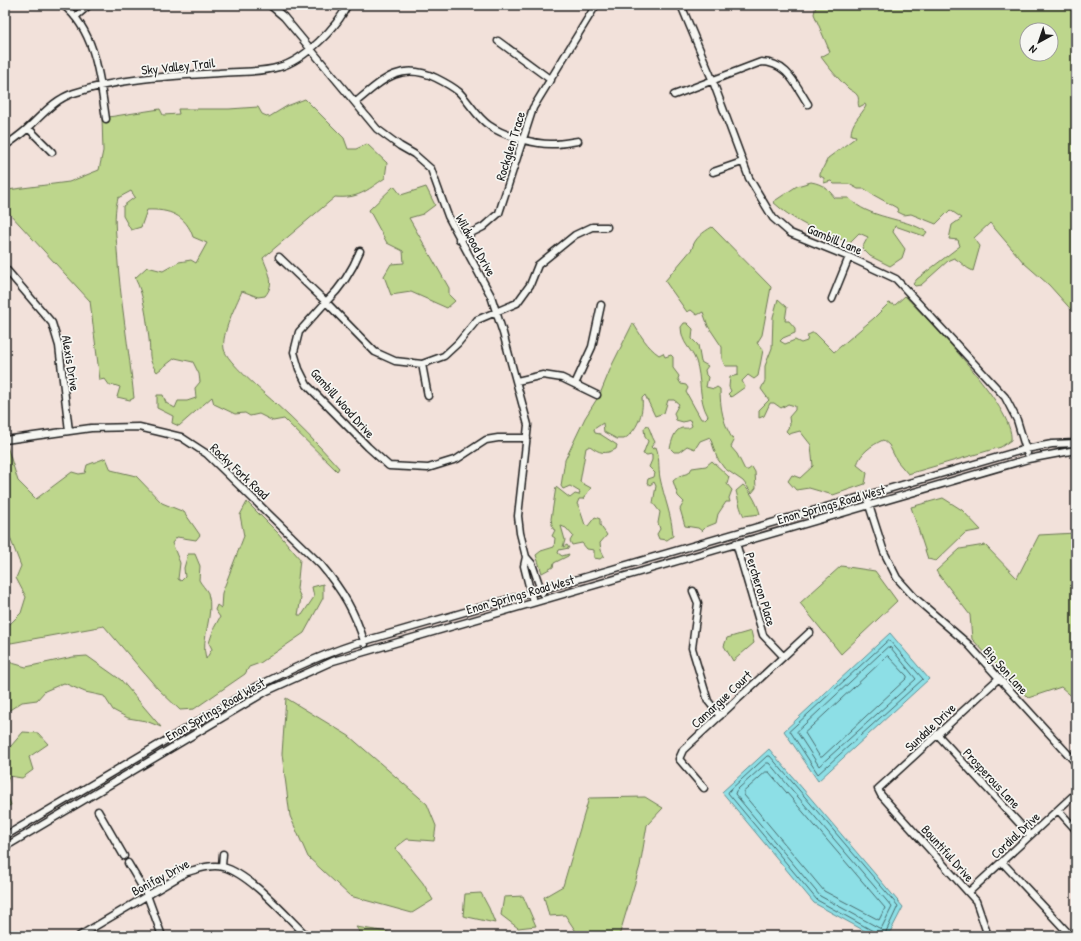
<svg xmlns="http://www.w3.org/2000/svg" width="1081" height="941" viewBox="0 0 1081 941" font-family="'Patrick Hand',sans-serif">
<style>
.green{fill:#bdd68c;stroke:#6c7954;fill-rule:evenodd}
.water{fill:#8ddfe6;stroke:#609195}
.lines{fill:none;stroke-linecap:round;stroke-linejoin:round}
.shore{stroke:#496a6d;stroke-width:1}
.street-casing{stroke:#1c1c1c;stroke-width:9}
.street{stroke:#f6f6f2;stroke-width:6}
.labels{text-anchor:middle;stroke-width:3.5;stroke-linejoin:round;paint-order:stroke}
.street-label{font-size:13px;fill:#1c1c1c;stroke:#f6f6f2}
</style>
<rect width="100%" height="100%" fill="#f2e1da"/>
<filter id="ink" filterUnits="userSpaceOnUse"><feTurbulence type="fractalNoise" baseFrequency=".025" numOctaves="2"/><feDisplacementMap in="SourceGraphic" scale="8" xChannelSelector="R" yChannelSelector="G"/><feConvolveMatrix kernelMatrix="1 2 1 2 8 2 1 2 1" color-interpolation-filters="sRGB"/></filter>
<g filter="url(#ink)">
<path class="green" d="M816,5H1076V315L1049,285L1024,263L990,223L974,238L980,246L973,271C965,268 962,262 954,258L949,260L921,285L915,286L913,284L917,279L960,246L958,240L949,239L952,225L962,218L950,210L936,224L911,214L904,215L898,212L897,208L870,193L865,189H858L849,184H834L831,181L824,183V178L820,176V174L828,158L855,138L856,136L851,135C851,122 861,116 866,106L865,104L859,107C857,102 860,99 857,95C855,92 852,91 849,89C839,80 829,68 821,57L830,52L814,14ZM1027,30H1051V54H1027Z
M305,99L344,138L348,149H356L367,144L387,163L385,178C366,191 358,199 335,197L263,258C268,272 276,283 265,296L258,297L242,291C236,305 221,334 224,349C226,361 264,393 274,402C297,423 319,445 339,468L337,471L284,419L273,421L259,414L250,416L245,413L235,414L214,404L212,397L179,426L172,423L173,416L157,408V395H163L166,403L175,408L178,401H187L196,398L195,388L200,382L199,374L193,362L175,358L157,372C147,359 151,354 149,339C147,320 144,295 135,278L147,267L163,271L179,262L191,260L196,263L207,243L193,237C186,215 169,209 147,210L141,227L131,230L123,216V206L135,197L131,191L118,198C113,216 116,232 117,250C120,300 129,349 134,398L130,400L117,397L120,387L114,385L110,386L105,379L100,380L90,301L9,213L5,204L7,190L69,182L99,170L103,151L102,118L160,109L163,115L179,114L178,109H229L258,107L262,114L269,117L287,106Z
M811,182C823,184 828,189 835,198H849C868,219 904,217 927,232L924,236L895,226L893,232L905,249L902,258L890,266L870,256L862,248L868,237L859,233L850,242C821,234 796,223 773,202L797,186Z
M394,186L401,195L426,187L435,205L423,214L409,218L449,288V295L455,301L447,308L411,292L391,295L384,276L391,264L404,263L403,251L387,243L369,210Z
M712,227L771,287L762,335L757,343L763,350L758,376L754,379L748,375L742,381L745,387L731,397L728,394L731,391L729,387L730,377L738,375V366H725L722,359V347L708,326L703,312L697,315L691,310L687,312L665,281L692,249C694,239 703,232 712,227Z
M905,296C929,321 1015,408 1011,440L1001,447L908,474L897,461L889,445L883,440C872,445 860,453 857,465L867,473L865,484L833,495L809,488L796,490L788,481L792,475L800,478L813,466L811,445L800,431L789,434L786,431L790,425L789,417L795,410V406L788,404L781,408L774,403H770L764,416L759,418V410L769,400L761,389L765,381V366L772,348L773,317L778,299L787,307L785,321H789L795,328V333L783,338L780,341L785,344L795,340L801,343L807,341L808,335L812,333H815L834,352L874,318L889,303L895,305Z
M633,323C640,334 647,347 659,355L663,353L665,357L671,355L673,357V368L679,376L678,379L681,384L686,385L688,388L686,392L701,419H705L708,416C698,399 702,379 696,361C690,346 682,345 681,327L684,323H687L693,329L692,339L698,345L701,362L708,366L705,370L706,375L708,377L706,387L714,389L717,387L720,389C720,407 723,425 734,441L731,447L737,454L745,470H748L752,467L755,472L756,488L752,493L743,481L724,468L717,458L710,437L700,441L695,449L687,446L679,452H674L670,448C672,441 674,430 682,428C687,428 688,429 692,426L690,420L683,422L676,420L674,413L679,404L674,400H668L664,413L655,416L645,395L642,398C644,413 637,431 624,439H617L604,432L603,423L594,429L595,433L600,434L617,445L616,449C605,455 599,453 590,446L586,448L580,482L591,488L583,499H579L577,504L579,507L585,525L588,526L595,517L600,519V525L607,535L600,543L601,550L604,556L600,559L594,558V550L587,549L582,543L572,545L570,541L573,536L566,528L561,526L565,540L563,547L567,545L569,548L559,550L558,553L562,556L569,554L568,556L554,563L553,567L542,573L536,555L541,551L554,547L555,538L552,536L555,530L553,529L551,519L556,487L570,498L575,494L579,495L580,492L570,486L563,489L561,486L565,460L585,418L600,394L612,365Z
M647,425C651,430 651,436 655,442L651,447L653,449L656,447C660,457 658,468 660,478C664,498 672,516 673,536L667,540L659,539L657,534L660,529L658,523L660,512L653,503L656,486L654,482L650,485L647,483L648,479L654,477L655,473L649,467L652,460V454L647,455L643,454L648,441L645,437L644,429Z
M7,446L18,481L36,499L72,472L79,474L85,473L87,465L106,458L111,470L136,476L162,503L184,512L200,535L196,540L177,537L172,543L180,563L178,579L181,581L185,577L184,568L188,554H195L200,566L199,580C201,584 206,589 208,593C215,616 200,637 206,659L212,649L209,643L214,628L220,617L215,610L217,605L221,608L222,593L244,536L240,515L247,502L278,533L300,559L297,589L301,598L298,615H302L314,597L312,587L323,584V598L304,633L260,663L249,667L245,674L194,709L180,710L157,688L104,626L11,643L5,639V629L21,613L26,597L16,578L21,566L5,525V447Z
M712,461L729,477L727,484L732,490L729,498L730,502H726L718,514L716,523L706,527L702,531L698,528L685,526L680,509L684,502L678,496L673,481L679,476L689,473L692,468L706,466Z
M743,485C750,490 758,505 760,514L744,516C740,510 738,498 736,491Z
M943,498L962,510L981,530L965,533L936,561L928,559L911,507Z
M1076,533V700L1061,687L1028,698L972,639L970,615L936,571L960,549L985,545L1017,578L1039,535Z
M841,566L875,571L897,601L841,654L800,603Z
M751,631L754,643L733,661L724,646L727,638Z
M87,656L121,680L161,727L146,721L128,718L113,710L104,696L85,692L64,683L45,691L37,700L22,702L5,713V661L26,667L73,657Z
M286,698L349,736L427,804L436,826L434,841L407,839L395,848L423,883L433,900L412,913L350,896L308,857L290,816L282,754Z
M23,732L38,733L48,744L29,757L33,770L22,778L9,776L5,788L11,805L5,808V753Z
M645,797L663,808L647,825L640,866L619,936H579L565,915L549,916L544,897L563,886L589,798Z
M481,893L489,908L495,923L463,916L465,894Z
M523,896L536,926L518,928L501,915L504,897Z
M356,927L413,936H363Z"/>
<path class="water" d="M890,633L929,679L818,781L784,731Z
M769,749L903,907L888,936H874L814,903L722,792Z"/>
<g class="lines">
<path class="shore" d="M889,640L923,679L818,774L790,731Z
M888,647L891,648L916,679L819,766L797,732Z
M888,656L907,676V678L822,757H820L805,733Z
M767,763H769L892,907L881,929L820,896L735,794L736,791Z
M766,772H769L885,908L879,920L824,891L744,795V792Z
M875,936L873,931L817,900L728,793L729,791L767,756H770L898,906L884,936"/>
<defs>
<path id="street" d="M63,5C96,31 100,79 106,119
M270,5L284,17L377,129L400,146L414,154L431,169L448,216L491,296L503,333L528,425L518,516L520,533L526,557L524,566L533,602
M681,5L712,79L749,178L773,218L790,233L849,257L896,279L1005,397L1017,420L1027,453
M75,17L89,5
M498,41L551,80
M674,95L761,62C787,62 795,84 808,104
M356,102C382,80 401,61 436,78C444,82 452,86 459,92C470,103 477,118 490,126C504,136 537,145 554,144C562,144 570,142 578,141
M28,128L52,152
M5,146C13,140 22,134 29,127C43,114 55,99 74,93C120,78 171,76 219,73C239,71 260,73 279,67C303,61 338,27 347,5
M713,172L742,162
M459,239L483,227L499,213L533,108L596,5
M279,257L326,302C342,287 352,271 360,251
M5,268L52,323L59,346L69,431
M832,299L849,257
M422,364L428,396
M517,381L543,375L562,378L597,395
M575,384L592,347L601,305
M527,438H498L486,440L457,459L428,468L389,466L368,447L307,385L299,369L294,352L299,332L326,302L375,352L395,361L422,364L444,356L458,343L477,320L517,303L530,285L538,265L575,235L592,227H607
M5,440L91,428L139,427L181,437L207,454L321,565C343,591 355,612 365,644
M868,502L884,552L897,578L915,598L968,644L1076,763
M736,543L763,635L783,656
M526,557L532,564L542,593
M693,591L698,603L692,648L708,701L720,716
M937,734L1030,835
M704,788L679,759L683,750L810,632
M1058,810L1076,830
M98,811L124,856
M5,836L249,691C288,670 326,652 368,640L1026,449L1052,444L1076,443
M5,847L267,691L333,661L1028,459L1076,450
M1002,862L1071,936
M128,863L147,895L162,936
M222,866L223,854
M969,892L1076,793
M79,936L187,872C198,869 211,864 223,867C250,874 286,916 307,936
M988,936L976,901L881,795L878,789L999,678"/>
</defs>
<use href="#street" class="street-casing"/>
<use href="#street" class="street"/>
</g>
</g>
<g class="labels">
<g class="street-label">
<text transform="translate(178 66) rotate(-6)" y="5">Sky Valley Trail</text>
<text transform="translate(510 146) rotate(-73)" y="5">Rockglen Trace</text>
<text transform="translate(835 239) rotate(23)" y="5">Gambill Lane</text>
<text transform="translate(476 245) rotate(61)" y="5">Wildwood Drive</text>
<text transform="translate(71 363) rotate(81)" y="5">Alexis Drive</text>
<text transform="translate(343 403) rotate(48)" y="5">Gambill Wood Drive</text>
<text transform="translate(240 471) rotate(43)" y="5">Rocky Fork Road</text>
<text transform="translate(831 504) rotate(-16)" y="5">Enon Springs Road West</text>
<text transform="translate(761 589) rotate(73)" y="5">Percheron Place</text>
<text transform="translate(520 594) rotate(-16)" y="5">Enon Springs Road West</text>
<text transform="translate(1006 670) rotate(48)" y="5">Big Son Lane</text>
<text transform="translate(721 699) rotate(-43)" y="5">Camargue Court</text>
<text transform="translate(215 709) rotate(-30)" y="5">Enon Springs Road West</text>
<text transform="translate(930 727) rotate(-43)" y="5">Sundale Drive</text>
<text transform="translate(992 778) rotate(47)" y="5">Prosperous Lane</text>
<text transform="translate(1015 835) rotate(-43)" y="5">Cordial Drive</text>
<text transform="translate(948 853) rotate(48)" y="5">Bountiful Drive</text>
<text transform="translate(160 877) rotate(-28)" y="5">Bonifay Drive</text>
</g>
</g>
<rect width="1081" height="941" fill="none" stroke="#f6f6f2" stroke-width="20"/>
<rect x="10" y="10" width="1061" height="921" fill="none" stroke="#1c1c1c" stroke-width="1.5" filter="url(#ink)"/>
<g transform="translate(1039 42) rotate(220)"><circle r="19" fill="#f6f6f2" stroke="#9f9f9c"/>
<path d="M0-3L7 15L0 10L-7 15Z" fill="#1c1c1c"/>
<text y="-6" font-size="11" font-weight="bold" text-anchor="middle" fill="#1c1c1c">N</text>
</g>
</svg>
